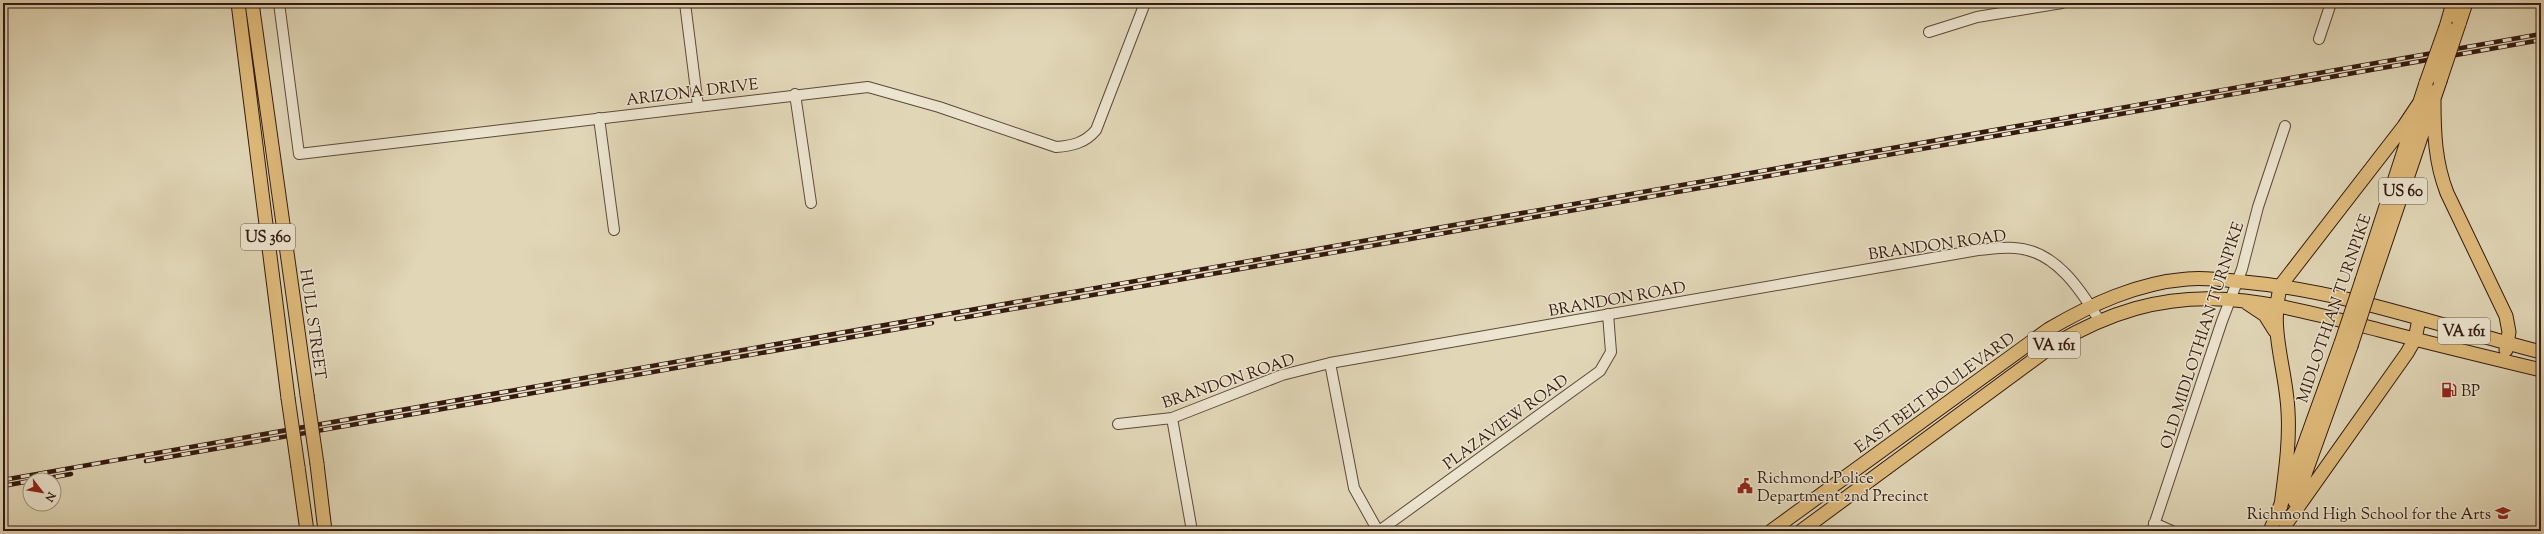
<svg xmlns="http://www.w3.org/2000/svg" width="2544" height="534" viewBox="0 0 2544 534" font-family="'Sorts Mill Goudy',serif">
<style>
.lines{fill:none;stroke-linecap:round;stroke-linejoin:round}
.minor-casing{stroke:#5e483a;stroke-width:12}
.major-casing{stroke:#331910;stroke-width:15}
.minor{stroke:#ece5d0;stroke-width:10}
.major{stroke:#e0bc7c;stroke-width:13}
.rail-casing{stroke:#331910;stroke-width:4.5}
.rail{stroke:#ece5d0;stroke-width:3;stroke-dasharray:9;stroke-linecap:butt}
.major-bridge-casing{stroke:#331910;stroke-width:15;stroke-linecap:butt}
.major-bridge{stroke:#e0bc7c;stroke-width:13}
.labels{text-anchor:middle;stroke-width:3;stroke-linejoin:round;paint-order:stroke}
.shield{fill:#ece5d0;stroke:#6a564a;stroke-width:1}
.shield-label{font-size:15px;font-weight:bold;fill:#331910}
.street-label{font-size:16px;fill:#331910;stroke:#ece5d0}
.poi-label{font-size:16px;fill:#331910;stroke:#ece5d0;text-anchor:start}
</style>
<rect width="100%" height="100%" fill="#e1d7b7"/>
<filter id="stains"><feTurbulence type="fractalNoise" baseFrequency=".005" numOctaves="4"/><feColorMatrix values="0 0 0 0 .2 0 0 0 0 .09 0 0 0 0 .02 0 0 0 .5 -.17"/></filter>
<radialGradient id="worn" r=".72"><stop offset=".6" stop-color="#630" stop-opacity="0"/><stop offset="1" stop-color="#630" stop-opacity=".3"/></radialGradient>
<g class="lines">
<defs>
<path id="minor" d="M279,3L299,154L868,87L939,107L1056,147C1072,146 1085,143 1096,130L1145,3
M685,3L698,106
M1929,32L1977,17L2062,3
M2319,39L2331,3
M795,94L811,203
M599,118L614,230
M1330,363L1354,488L1378,531
M1172,418L1192,531
M1118,424L1172,418L1282,375L1330,363L1978,250C1990,249 2003,247 2015,248C2055,250 2081,290 2099,320
M2154,523L2172,531
M1379,531L1600,371L1611,352L1608,314
M2152,531L2222,321L2242,269L2258,207L2285,126"/>
<path id="major" d="M238,3L288,398
M252,3L307,395
M2459,24L2466,3
M2446,27L2453,3
M2434,100C2434,133 2435,162 2447,193L2506,316L2509,332L2506,350
M2362,280L2426,83
M2372,282L2440,81
M2247,303L2265,315L2275,331
M317,464L325,531
M298,467L307,531
M2295,502L2351,346
M2281,506C2285,474 2290,443 2288,411C2286,367 2268,328 2281,285L2404,126L2420,102
M2286,524L2407,353L2415,339L2419,319
M1771,531L2049,329C2092,304 2137,283 2187,279C2206,277 2225,280 2244,282C2345,291 2443,327 2541,352
M1801,531L2055,344C2174,274 2254,298 2379,330C2433,344 2487,357 2541,370
M2270,531L2297,465L2341,343"/>
</defs>
<use href="#minor" class="minor-casing"/>
<use href="#major" class="major-casing"/>
<use href="#minor" class="minor"/>
<use href="#major" class="major"/>
<defs>
<path id="rail" d="M956,319L2541,40
M146,461L932,323
M3,480L2541,34
M38,480L71,474
M3,486L30,481"/>
</defs>
<use href="#rail" class="rail-casing"/>
<use href="#rail" class="rail"/>
<defs>
<path id="major-bridge" d="M2440,81L2459,24
M2426,83L2446,27
M2341,343L2362,280
M2351,346L2372,282
M307,395L317,464
M288,398L298,467"/>
</defs>
<use href="#major-bridge" class="major-bridge-casing"/>
<use href="#major-bridge" class="major-bridge"/>
</g>
<defs>
<symbol id="fuel-bare" viewBox="-9 -9 18 18"><path d="M-5.5-6h7V0h2V4h1.3V-2.5L3-4.5l.8-.8L6-3V5H2.5V1h-1V6h-7ZM-4.2-4.7v3.2H.2V-4.7Z" fill="#8f2418" stroke="#ece5d0" stroke-width="2.5" paint-order="stroke"/></symbol>
<symbol id="civic-bare" viewBox="-9 -9 18 18"><path d="M-.6-6.5H3V-4.5H.6V-3L4-1V1h2V6H-6V1h2V-1L-.6-3ZM-1.2 2.5V6h2.4V2.5Z" fill="#8f2418" stroke="#ece5d0" stroke-width="2.5" paint-order="stroke"/></symbol>
<symbol id="school-bare" viewBox="-9 -9 18 18"><path d="M0-5L7-2L0 1L-7-2ZM-4 1L0 2.5L4 1V4Q0 6-4 4Z" fill="#8f2418" stroke="#ece5d0" stroke-width="2.5" paint-order="stroke"/></symbol>
</defs>
<g fill-rule="evenodd">
<use href="#fuel-bare" x="2438" y="379" width="22" height="22"/>
<use href="#civic-bare" x="1734" y="475" width="22" height="22"/>
<use href="#school-bare" x="2492" y="502" width="22" height="22"/>
</g>
<g class="labels">
<g class="shield">
<rect x="2379" y="178" width="48" height="26" rx="3"/>
<rect x="241" y="224" width="54" height="26" rx="3"/>
<rect x="2438" y="318" width="52" height="26" rx="3"/>
<rect x="2028" y="332" width="52" height="26" rx="3"/>
</g>
<g class="shield-label">
<text x="2403" y="196">US 60</text>
<text x="268" y="242">US 360</text>
<text x="2464" y="336">VA 161</text>
<text x="2054" y="350">VA 161</text>
</g>
<g class="street-label">
<text transform="translate(692 91) rotate(-7)" y="6">ARIZONA DRIVE</text>
<text transform="translate(1937 244) rotate(-8)" y="6">BRANDON ROAD</text>
<text transform="translate(1617 298) rotate(-10)" y="6">BRANDON ROAD</text>
<text transform="translate(2333 308) rotate(-71)" y="6">MIDLOTHIAN TURNPIKE</text>
<text transform="translate(314 324) rotate(82)" y="6">HULL STREET</text>
<text transform="translate(2201 335) rotate(-72)" y="6">OLD MIDLOTHIAN TURNPIKE</text>
<text transform="translate(1228 380) rotate(-19)" y="6">BRANDON ROAD</text>
<text transform="translate(1934 392) rotate(-36)" y="6">EAST BELT BOULEVARD</text>
<text transform="translate(1505 421) rotate(-36)" y="6">PLAZAVIEW ROAD</text>
</g>
<g class="poi-label">
<text x="2461" y="396">BP</text>
<text x="1757" y="483">Richmond Police<tspan x="1757" dy="18">Department 2nd Precinct</tspan></text>
<text x="2491" y="519" text-anchor="end">Richmond High School for the Arts</text>
</g>
</g>
<rect width="2544" height="534" fill="none" stroke="#e1d7b7" stroke-width="16"/>
<rect x="4" y="4" width="2536" height="526" fill="none" stroke="#331910" stroke-width="2"/>
<rect x="8" y="8" width="2528" height="518" fill="none" stroke="#331910"/>
<g transform="translate(42 492) rotate(121)"><circle r="19" fill="#ece5d0" stroke="#a29383"/>
<path d="M0-3L7 15L0 10L-7 15Z" fill="#8f2418"/>
<text y="-6" font-size="11" font-weight="bold" text-anchor="middle" fill="#331910">N</text>
</g>
<rect width="100%" height="100%" filter="url(#stains)"/>
<rect width="100%" height="100%" fill="url(#worn)"/>
</svg>
